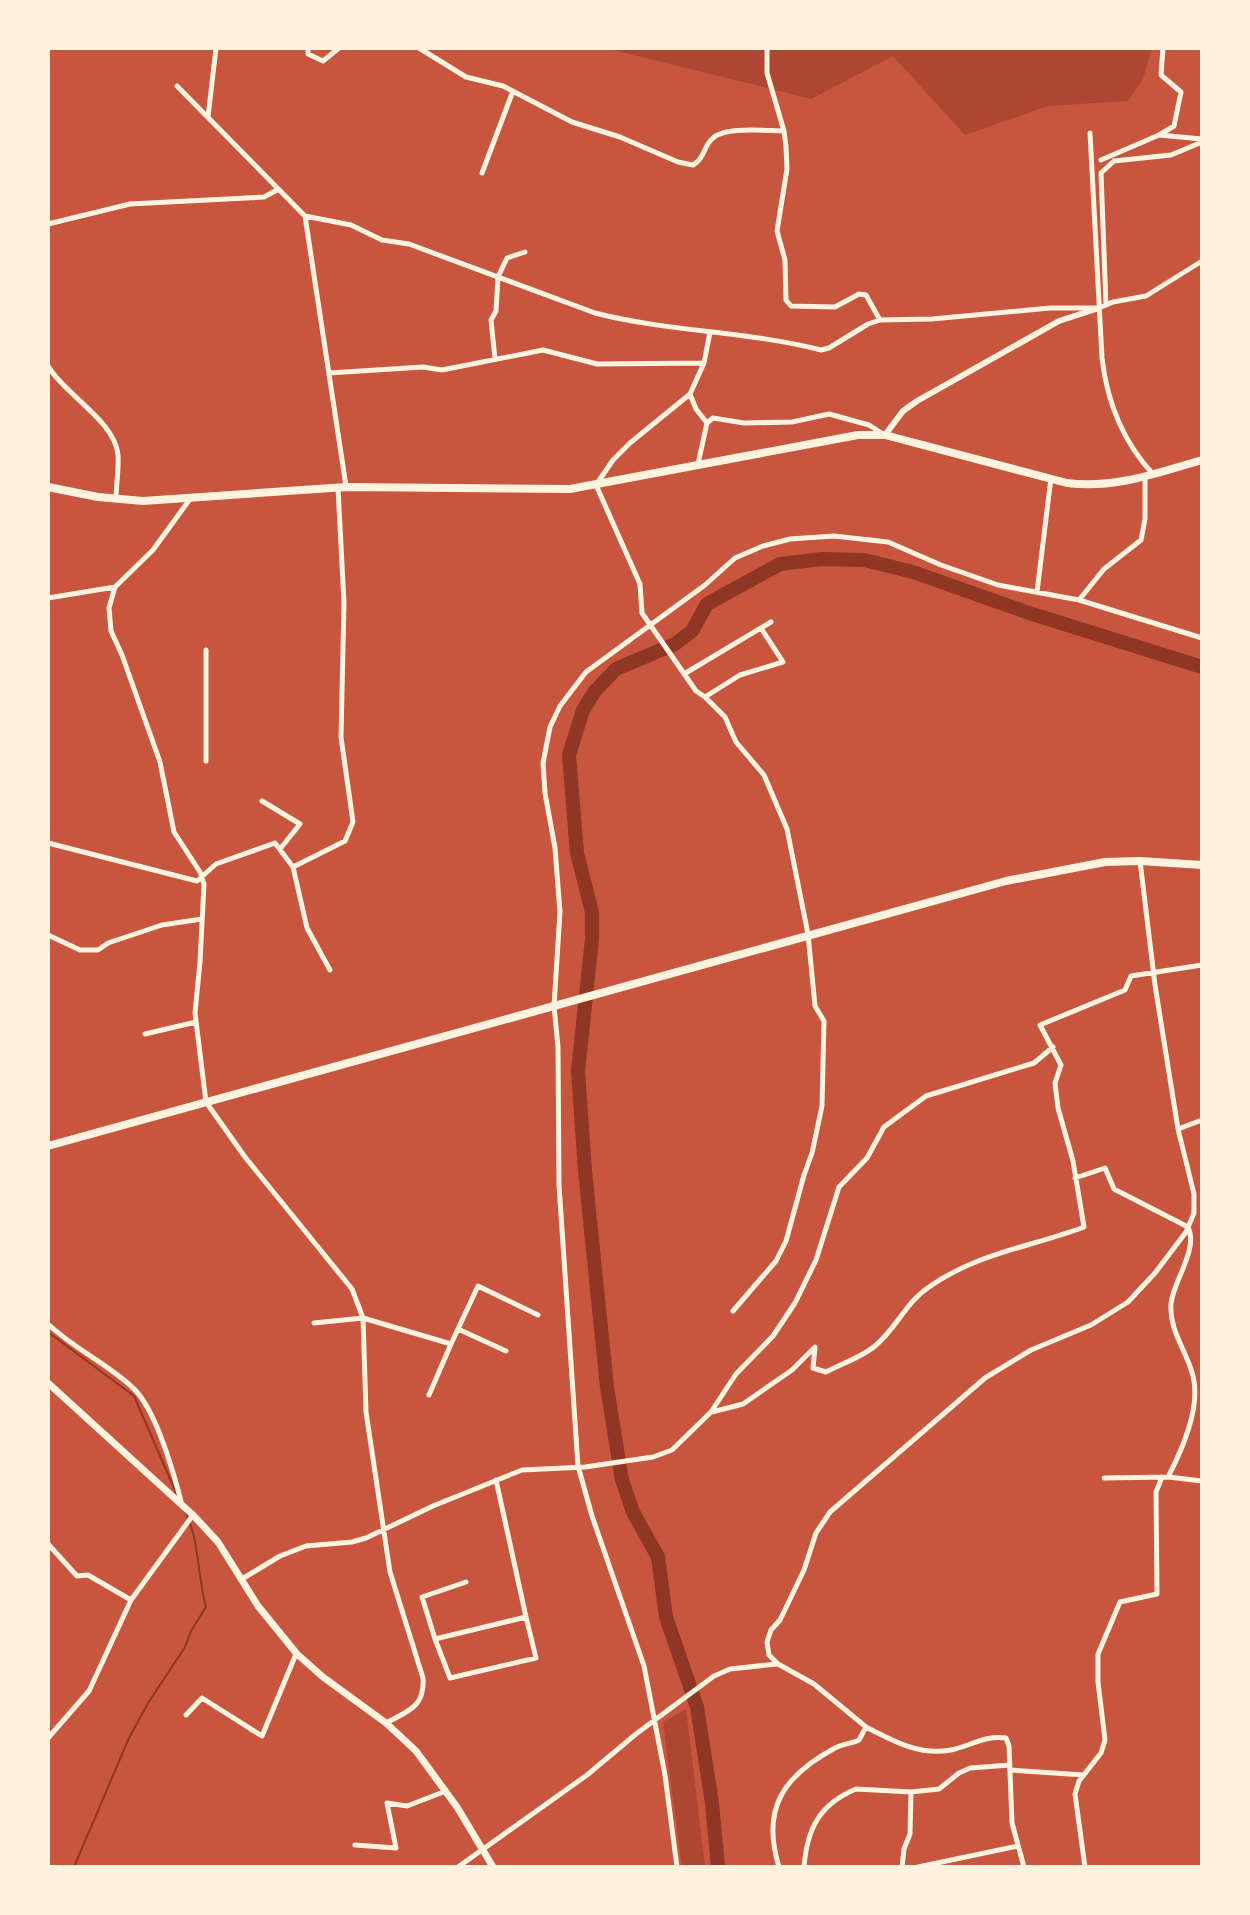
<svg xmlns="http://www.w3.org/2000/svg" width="1250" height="1915" viewBox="0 0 1250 1915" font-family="Quicksand,sans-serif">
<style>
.green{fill:#ae4732}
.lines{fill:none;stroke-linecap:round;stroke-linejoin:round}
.stream{stroke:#8f3625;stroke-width:2}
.river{stroke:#8f3625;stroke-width:14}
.minor{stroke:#fff3e0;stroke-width:5}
.tertiary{stroke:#fff3e0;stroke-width:6}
.secondary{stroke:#fff3e0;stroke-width:7}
.primary{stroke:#fff3e0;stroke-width:8}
.trunk{stroke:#fff3e0;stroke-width:8}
</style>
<rect width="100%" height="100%" fill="#c8553d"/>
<path class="green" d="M605,48H1152L1143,79L1128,101L1048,106L965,135L893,56L811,99Z
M686,1709L705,1867H682L663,1722Z"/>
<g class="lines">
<path class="stream" d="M48,1332L134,1396L177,1495
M74,1867L129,1738L148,1703L185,1647L191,1631L206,1607C197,1575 200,1542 185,1511"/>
<path class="river" d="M718,1867L712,1803L697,1707L666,1617L658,1557L633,1512L622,1480L607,1387L585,1171L578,1071L592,939V912L577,853L569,755L583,710L595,691L616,669L675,644L692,631L707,604L780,564L822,559L864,560L913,572L1029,613L1202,667"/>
<path class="minor" d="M308,48V54L323,61L339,48
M419,48L466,77L503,86L572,122L620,137L678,162L693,165C705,158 703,147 712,139C723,126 767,131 784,131
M767,48V73L784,131L786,146L787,169L777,231L785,260L786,300L791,306L835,307L859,294L866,295L880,320
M1163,48L1161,75L1181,92L1174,126L1159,135L1202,139
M177,86L305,216L351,225L382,240L409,244L595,313C669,332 747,331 821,350L829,348L868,324L880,320L932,319L1050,308H1099L1113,302L1146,296L1202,261
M208,117L216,48
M1090,133L1102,358C1107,401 1123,442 1153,474
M1101,160L1159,135
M482,173L513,91
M305,216L346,486
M48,224L130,204L264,197L277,190
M1106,305L1101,173L1114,161L1171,155L1202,142
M710,332L704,363L690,394L630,443L613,460L596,485L640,584L642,613L696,691L705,697L725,717L736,742L764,775L787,829L808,934L815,1006L824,1021L822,1106L812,1153L804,1175L786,1241L776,1261L733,1311
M495,359L491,320L496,311L498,277L507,258L525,252
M48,366C65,395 115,421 118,455C119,469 116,485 116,499
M329,373L423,367L442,370L543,350L597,364L704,363
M690,394L696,409L707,423L698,464
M707,423L713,418L744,423L792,422L829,414L869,425L883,434
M115,587L109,608L111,631L122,655L160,762L174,832L200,872L204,884L200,962L195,1013L206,1102L245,1157L352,1289L363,1318L366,1412L390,1572L423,1678C425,1707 408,1711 386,1723
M1037,592L1051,478
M48,598L115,587L153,550L190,499
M1079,600L1104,569L1141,540L1145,519V477
M684,674L771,622
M705,697L740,675L783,662L761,628
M206,761V650
M262,801L300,824L280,849
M48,843L197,881L216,864L275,843L293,867L345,841L353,822L341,737L344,603L338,488
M293,867L307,928L330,970
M48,935L80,950H98L108,943L162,925L202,919
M145,1034L196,1022
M1178,1129L1202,1120
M1075,1178L1105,1168L1114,1189L1188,1227C1199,1249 1173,1281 1171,1304C1169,1331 1187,1351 1193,1376C1201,1407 1182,1450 1168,1477
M314,1323L363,1318L451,1344L478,1286L538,1315
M48,1324C73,1348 106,1363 132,1387C156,1408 174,1474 182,1505
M458,1329L506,1351
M815,1347L813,1368L826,1372C841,1364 862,1357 875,1346C896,1329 906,1302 929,1287C977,1253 1031,1247 1084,1227L1073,1161L1058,1108L1055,1083L1061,1065L1040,1025L1125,990L1131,976L1202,965
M429,1395L451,1344
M712,1412L743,1404L792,1370L814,1348
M1104,1478L1168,1477L1202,1481
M496,1480L526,1617L435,1639L450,1678L536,1658L526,1617
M48,1544L77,1576L88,1575L131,1600
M242,1579L280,1556L306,1546L352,1542L366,1538L433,1506L522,1470L585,1467L653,1457L672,1450L711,1412L736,1374L773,1336L795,1303L816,1260L839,1187L867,1158L884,1127L926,1096L1034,1063L1053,1047
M435,1639L422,1597L466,1582
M186,1715L202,1698L262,1736L296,1654
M866,1727C893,1741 920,1756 951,1750C971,1746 984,1735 1006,1738L1009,1746L1012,1823L1024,1867
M48,1738L89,1691L131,1600L193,1515
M1010,1770L1084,1775
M355,1845L396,1848L387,1803L407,1806L446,1791
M458,1867L587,1775L636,1734L714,1676L730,1669L777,1664
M677,1867L665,1775L644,1666L592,1516L578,1466L559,1185L558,1047L554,1006L560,912L555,848L545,793L543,763L550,727L560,706L586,672L705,585L735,558L763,546L790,539L834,536L888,542L941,565L998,585L1079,600L1202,638
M779,1867C761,1809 783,1776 835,1748C842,1744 851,1744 859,1740L866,1727L814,1684L778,1664L769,1655L767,1642L771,1630L780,1620L804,1570L816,1533L830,1512L985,1378L1031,1350L1091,1325L1128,1302L1155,1273L1186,1232L1194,1213V1194L1178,1129L1155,985L1140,861
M804,1867C807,1828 820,1804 856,1789L911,1792L939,1789L959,1773L970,1768L1010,1765
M902,1867L904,1849L910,1834L911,1792
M918,1867L1018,1846
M1085,1867L1075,1794L1079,1781L1101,1753L1105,1740L1098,1682V1654L1120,1602L1157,1594L1156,1492L1162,1477"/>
<path class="tertiary" d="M885,435L903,411L917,401L1059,321L1099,308"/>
<path class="secondary" d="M48,1383L193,1515L218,1542L258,1606L297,1654L323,1677L386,1723L416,1751L457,1807L493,1867"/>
<path class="primary" d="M48,487L98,497L143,501L346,487L570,489L858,435H885L1067,483C1116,489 1156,473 1202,460"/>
<path class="trunk" d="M48,1146L1006,881L1105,862L1140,861L1202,865"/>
</g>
<rect width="1250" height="1915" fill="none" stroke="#fff3e0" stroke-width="100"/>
</svg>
